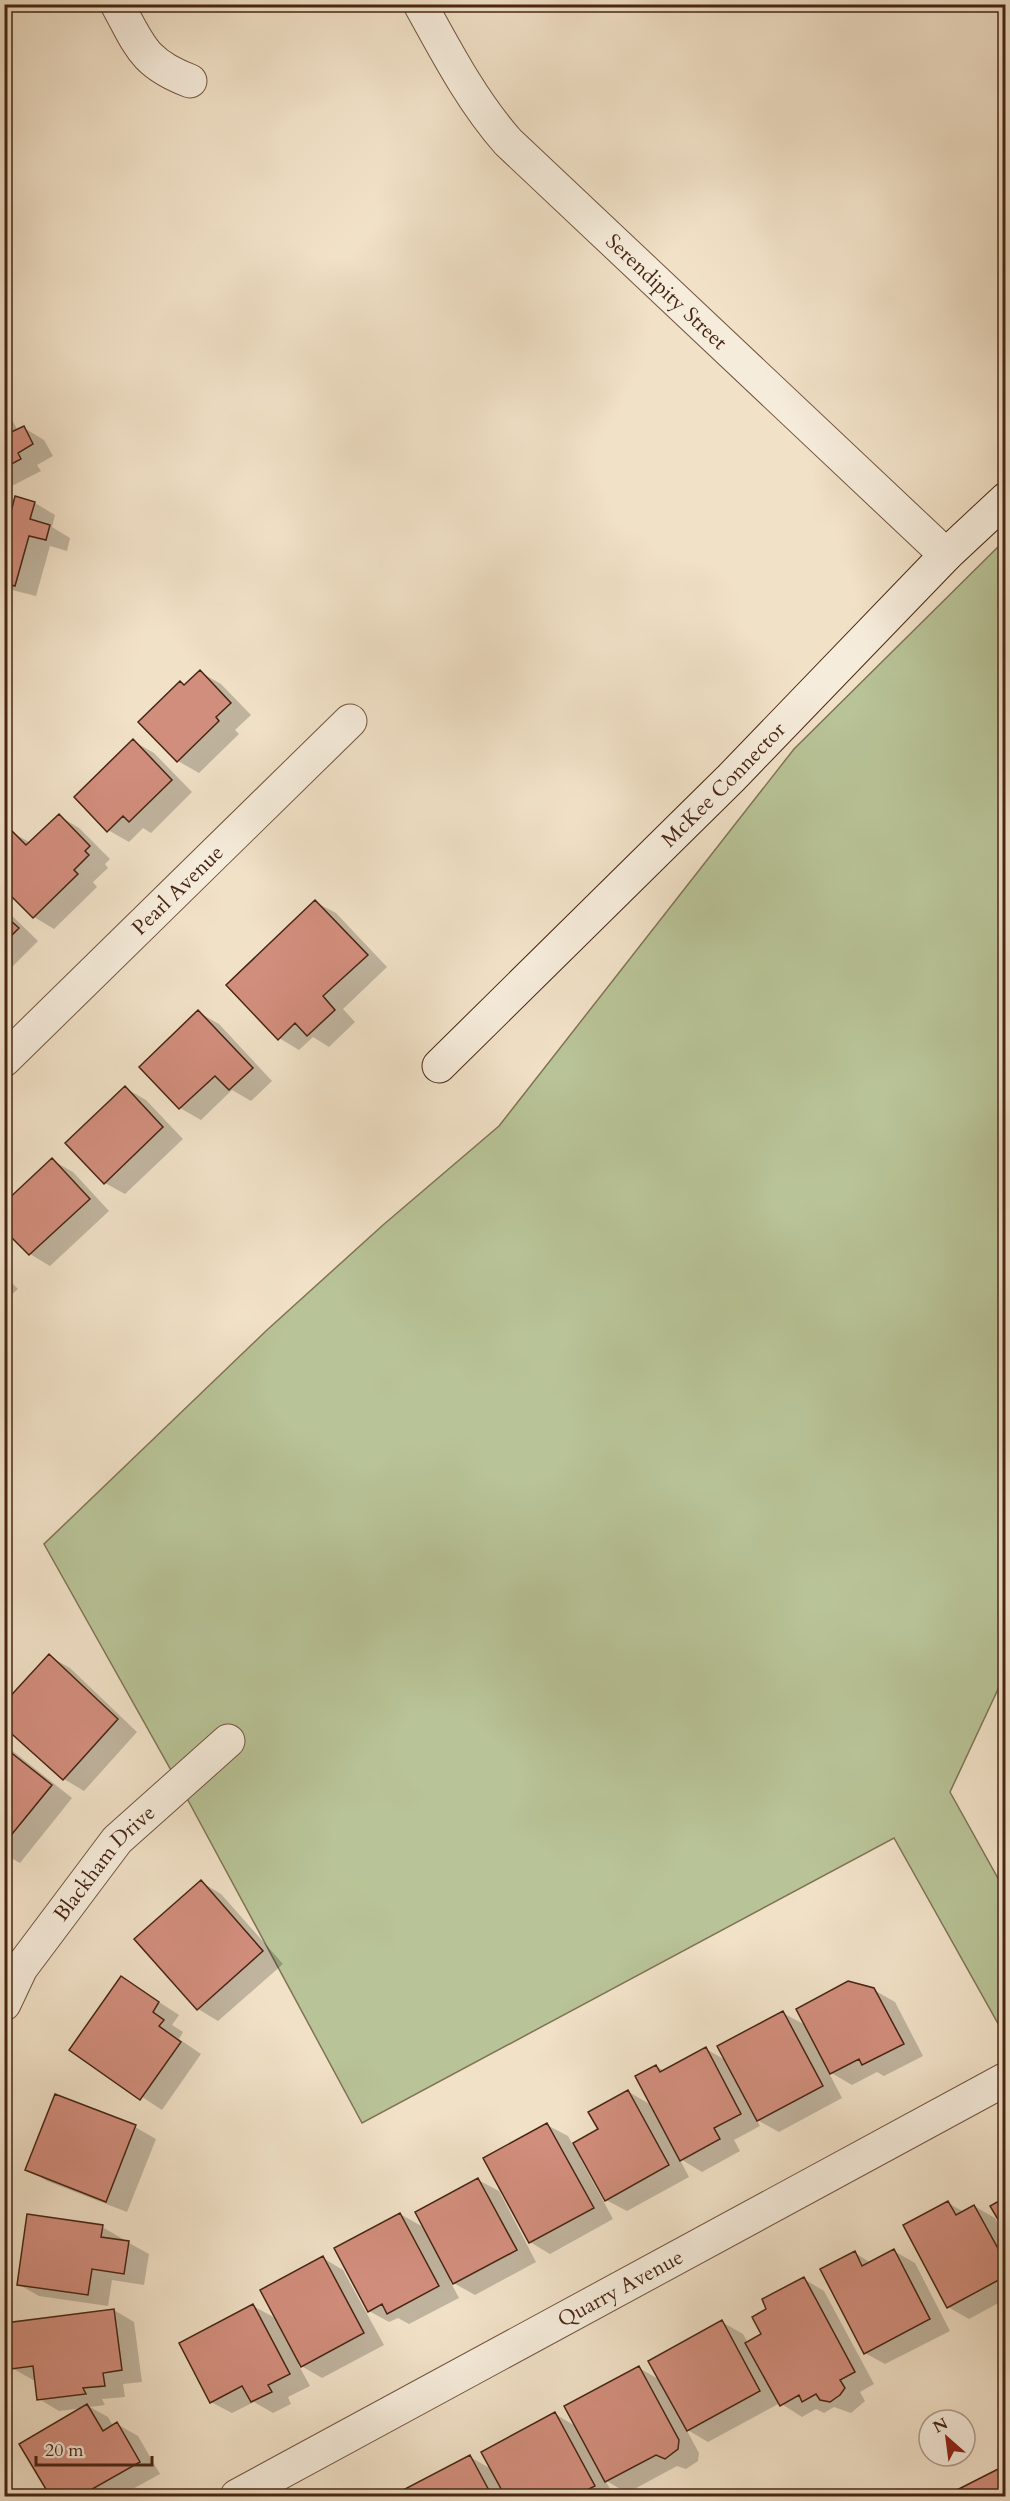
<svg xmlns="http://www.w3.org/2000/svg" width="1010" height="2501" viewBox="0 0 1010 2501" font-family="Cardo,serif">
<style>
.green{fill:#b8c397;stroke:#807455;stroke-width:1.5}
.shadow{fill:#0003}
.building{fill:#d28e7d;stroke:#472513;stroke-width:1.5}
.lines{fill:none;stroke-linecap:round;stroke-linejoin:round}
.street-casing{stroke:#725440;stroke-width:35}
.secondary-casing{stroke:#472513;stroke-width:35}
.street{stroke:#f6ecdb;stroke-width:33}
.secondary{stroke:#f6ecdb;stroke-width:33}
.labels{text-anchor:middle;stroke-width:6;stroke-linejoin:round;paint-order:stroke}
.street-label{font-size:21px;fill:#472513;stroke:#f6ecdb}
</style>
<rect width="100%" height="100%" fill="#f1e1c7"/>
<filter id="stains"><feTurbulence type="fractalNoise" baseFrequency=".00333" numOctaves="4"/><feColorMatrix values="0 0 0 0 .2 0 0 0 0 .09 0 0 0 0 .02 0 0 0 .5 -.17"/></filter>
<radialGradient id="worn" r=".72"><stop offset=".6" stop-color="#630" stop-opacity="0"/><stop offset="1" stop-color="#630" stop-opacity=".3"/></radialGradient>
<path class="green" d="M1005,540L1006,1672L950,1792L1005,1891V2036L894,1838L362,2123L190,1804L44,1544L267,1330L383,1225L499,1126L794,749Z"/>
<path class="shadow" d="M4,404L18,431L24,428L44,440L53,456L37,465L41,471L4,490Z
M35,503L55,515L52,527L70,538L67,551L50,546L36,596L4,588V507L13,509Z
M200,672L221,684L251,715L235,730L239,734L199,773L178,761L140,722L180,683L186,686Z
M133,741L154,753L192,792L151,833L143,828L129,842L108,830Z
M59,816L79,828L110,859L105,864L108,868L93,882L97,887L54,929L34,917L11,832L31,843Z
M315,902L336,913L387,967L343,1009L355,1022L329,1047L313,1037L299,1050L279,1038Z
M4,908L38,941L4,975Z
M198,1012L219,1024L272,1081L251,1101L232,1090L201,1120L180,1108L141,1067Z
M125,1088L146,1100L183,1139L125,1194L105,1183Z
M52,1160L73,1172L109,1211L50,1266L30,1254Z
M4,1275L18,1289L4,1301Z
M49,1656L70,1668L137,1732L84,1791L64,1779Z
M4,1744L72,1798L20,1863L4,1854Z
M201,1882L221,1894L283,1964L218,2021L198,2009Z
M122,1978L179,2015L172,2025L183,2032L179,2039L201,2054L162,2110L71,2050Z
M874,1990L895,2002L923,2056L884,2076L877,2072L852,2085L828,2071L842,2098L779,2132L757,2120L760,2126L734,2140L740,2151L702,2172L679,2158L689,2177L627,2211L606,2200L582,2157L580,2158L613,2219L550,2254L530,2242L547,2125L568,2136L573,2145L600,2130L627,2091L653,2106L656,2066L664,2071L706,2049L727,2061L783,2013L807,2026Z
M135,2127L156,2139L127,2212L47,2181L27,2169Z
M478,2180L499,2191L536,2262L475,2295L450,2281L459,2298L409,2324L398,2318L389,2322L369,2311L400,2214L425,2228Z
M948,2203L964,2212L974,2206L995,2218L1006,2238V2299L969,2319L948,2307Z
M102,2227L123,2239L122,2242L129,2243L149,2254L144,2285L112,2280L108,2306L39,2296L18,2284Z
M894,2251L915,2263L950,2331L885,2364L865,2353L855,2253L871,2263Z
M323,2258L343,2270L384,2345L322,2378L298,2364L310,2386L288,2397L291,2404L273,2413L254,2402L232,2413L211,2402L253,2306L277,2319Z
M804,2279L824,2291L874,2384L860,2392L865,2401L851,2413L834,2407L824,2413L816,2409L802,2417L780,2403L708,2442L686,2429L699,2453L698,2461L686,2469L677,2466L627,2493L605,2480L614,2496H409L405,2491L470,2457L493,2470L555,2414L577,2427L639,2368L660,2380L722,2322L743,2334L748,2343L764,2335L768,2309Z
M114,2310L134,2322L142,2382L123,2384L125,2397L102,2399L105,2405L90,2407L108,2417L113,2426L117,2424L138,2436L160,2474L120,2496H52L22,2444L84,2408L59,2411L39,2399L36,2379L33,2380L12,2368Z
M1006,2466V2496H949Z"/>
<path class="building" d="M24,426L33,444L18,453L21,459L4,468V430L7,434Z
M15,496L35,502L30,519L50,525L46,540L29,536L15,586L4,583V506L12,508Z
M200,670L231,703L216,717L219,721L177,762L138,722L180,681L184,685Z
M133,739L172,780L129,822L123,816L107,832L74,797Z
M59,814L90,846L85,851L89,855L74,870L78,874L33,918L4,889V836L11,830L26,845Z
M315,900L368,955L323,996L335,1010L307,1036L295,1023L278,1040L226,985Z
M4,915L19,928L4,943Z
M198,1010L253,1068L229,1090L215,1076L179,1109L139,1067Z
M125,1086L163,1127L104,1184L65,1143Z
M52,1158L90,1199L29,1255L4,1230V1203Z
M49,1654L118,1719L63,1780L4,1727V1703Z
M4,1747L52,1785L4,1844Z
M201,1880L263,1951L197,2010L134,1939Z
M121,1976L159,2002L153,2012L164,2020L159,2026L181,2042L140,2100L69,2050Z
M848,1981L874,1988L904,2044L862,2065L859,2059L830,2074L796,2009Z
M783,2011L823,2086L757,2121L717,2046Z
M706,2047L741,2114L714,2128L720,2139L680,2161L635,2076L656,2065L660,2072Z
M628,2090L669,2165L605,2201L573,2143L598,2129L588,2112Z
M55,2094L136,2125L106,2202L25,2170Z
M547,2123L594,2208L529,2243L483,2158Z
M478,2178L517,2250L453,2284L415,2212Z
M1006,2197V2233L990,2206Z
M948,2201L956,2215L974,2205L1006,2263V2276L947,2308L903,2225Z
M400,2213L439,2286L387,2314L382,2304L368,2312L334,2248Z
M27,2214L103,2225L101,2237L129,2241L124,2274L92,2269L88,2295L17,2285Z
M894,2249L930,2319L864,2354L820,2269L855,2251L862,2266Z
M323,2256L364,2333L301,2367L260,2290Z
M804,2277L855,2372L840,2380L845,2388L840,2395L830,2402L820,2400L816,2394L802,2402L799,2395L780,2406L745,2343L761,2334L752,2317L766,2309L762,2299Z
M253,2304L290,2374L268,2385L272,2392L251,2402L242,2386L210,2403L179,2343Z
M114,2309L122,2370L103,2373L105,2386L83,2388L86,2394L37,2400L33,2366L11,2369L5,2323Z
M722,2320L760,2391L687,2431L648,2361Z
M639,2366L679,2440L678,2449L665,2459L656,2455L605,2482L564,2406Z
M87,2404L103,2431L117,2422L140,2462L80,2496H50L19,2444Z
M555,2412L595,2486L575,2496H505L481,2452Z
M470,2455L492,2496H407L403,2490Z
M1006,2465V2496H945Z"/>
<g class="lines">
<defs>
<g id="street">
<path d="M117,4C140,46 143,63 190,81"/>
<path id="s1" d="M420,4C447,53 472,101 508,142L946,555"/>
<path id="s2" d="M4,1060L350,721"/>
<path id="s3" d="M4,2004L21,1968L117,1840L228,1741"/>
<path id="s4" d="M237,2496L1006,2079"/>
</g>
<g id="secondary">
<path id="s5" d="M439,1066L731,778L946,555L1006,499"/>
</g>
</defs>
<use href="#street" class="street-casing"/>
<use href="#secondary" class="secondary-casing"/>
<use href="#street" class="street"/>
<use href="#secondary" class="secondary"/>
</g>
<g class="labels">
<g class="street-label">
<text dy="7" stroke="none"><textPath href="#s1" startOffset="382">Serendipity Street</textPath></text>
<text dy="7" stroke="none"><textPath href="#s5" startOffset="400">McKee Connector</textPath></text>
<text dy="7" stroke="none"><textPath href="#s2" startOffset="243">Pearl Avenue</textPath></text>
<text dy="7" stroke="none"><textPath href="#s3" startOffset="174">Blackham Drive</textPath></text>
<text dy="7" stroke="none"><textPath href="#s4" startOffset="436">Quarry Avenue</textPath></text>
</g>
</g>
<rect width="1010" height="2501" fill="none" stroke="#f1e1c7" stroke-width="24"/>
<rect x="6" y="6" width="998" height="2489" fill="none" stroke="#472513" stroke-width="3"/>
<rect x="12" y="12" width="986" height="2477" fill="none" stroke="#472513" stroke-width="1.5"/>
<g transform="translate(947 2438) rotate(332)"><circle r="28" fill="#f6ecdb" stroke="#b09c8b" stroke-width="1.5"/>
<path d="M0-4.5L10 22L0 15L-10 22Z" fill="#8f2418"/>
<text y="-9" font-size="16" font-weight="bold" text-anchor="middle" fill="#472513">N</text>
</g>
<path d="M36 2456v9h116v-9" fill="none" stroke="#472513" stroke-width="3"/>
<text x="45" y="2456" font-size="18" fill="#472513" stroke="#f6ecdb" stroke-width="4.5" paint-order="stroke">20 m</text>
<rect width="100%" height="100%" filter="url(#stains)"/>
<rect width="100%" height="100%" fill="url(#worn)"/>
</svg>
